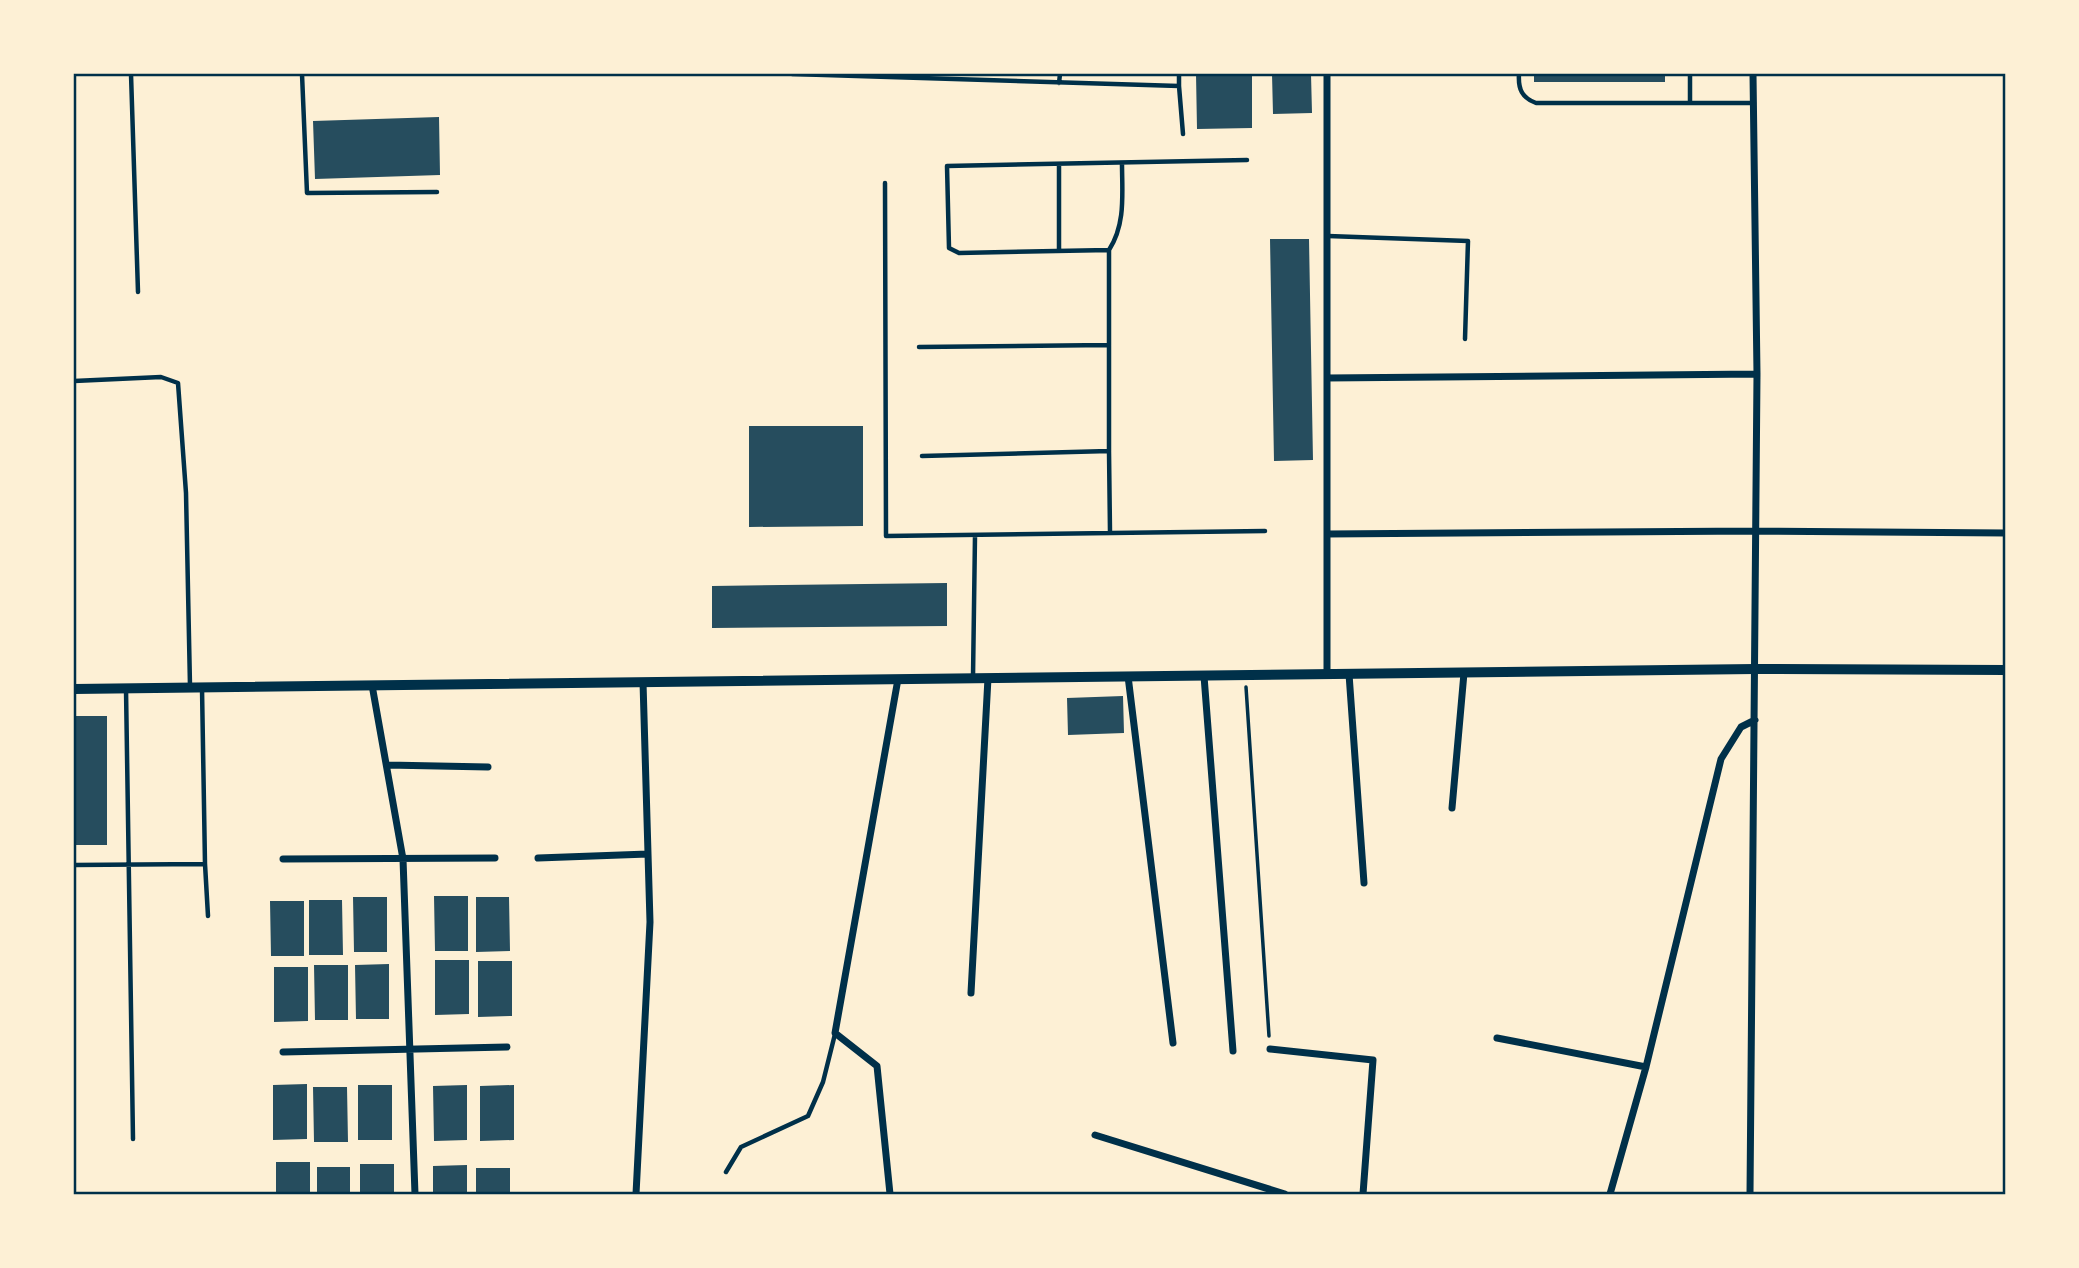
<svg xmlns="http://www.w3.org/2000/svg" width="2079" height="1268" viewBox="0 0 2079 1268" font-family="Mulish,sans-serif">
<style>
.building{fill:#264d5e}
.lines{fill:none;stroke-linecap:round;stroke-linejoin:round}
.path{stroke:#003049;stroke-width:3.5}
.service{stroke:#003049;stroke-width:4.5}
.minor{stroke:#003049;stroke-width:7}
.tertiary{stroke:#003049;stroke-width:10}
.neatline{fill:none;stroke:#003049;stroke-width:2.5}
</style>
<rect width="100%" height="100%" fill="#fdf0d5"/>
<path class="building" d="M1196,74H1252V128L1197,129Z
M1272,74H1311L1312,113L1273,114Z
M1534,74H1665V82H1534Z
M439,117L440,175L315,179L313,121Z
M1270,239H1309L1313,460L1274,461Z
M749,426H863V526L749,527Z
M947,583V626L712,628V586Z
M1123,696L1124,733L1068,735L1067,698Z
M74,716H107V845H74Z
M434,896H468V951H435Z
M353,897H387V952H354Z
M476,897H509L510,951L476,952Z
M309,900H342L343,955H309Z
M270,901H304V956H271Z
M435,960H469V1014L435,1015Z
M478,961H512V1016L478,1017Z
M389,964V1019H356L355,965Z
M314,965H348V1020H315Z
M274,967H308V1021L274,1022Z
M307,1084V1139L273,1140V1085Z
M358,1085H392V1140H358Z
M467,1085V1140L434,1141L433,1086Z
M514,1085V1140L480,1141V1086Z
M313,1087H347L348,1142H314Z
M276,1162H310V1194H276Z
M360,1164H394V1194H360Z
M467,1165V1194H433V1166Z
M317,1167H350V1194H317Z
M476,1168H510V1194H476Z"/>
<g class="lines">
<path class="path" d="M1246,687L1269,1036"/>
<path class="service" d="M131,74L138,292
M302,74L307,193L437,192
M792,74L1179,86V74
M1519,74C1518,89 1522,98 1536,103H1754
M1690,74V103
M1059,83L1060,74
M1179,86L1183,134
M885,183L886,536L1265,531
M1328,236L1468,241L1465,339
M1109,250L959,253L949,248L947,166L1247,160
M1059,251V164
M919,347L1109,345
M74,381L161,377L178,383L186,493L190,686
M1109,451V250C1126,224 1122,193 1122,163
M922,456L1109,451L1110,532
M973,677L975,536
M126,689L133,1139
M205,864L208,916
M74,865L205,864L202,688
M726,1172L741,1147L808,1116L823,1082L835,1034"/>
<path class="minor" d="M1327,378L1757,374
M1327,534L1756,531L2006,533
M1327,674V74
M1349,674L1364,883
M1128,676L1173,1043
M1204,676L1233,1051
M372,685L403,859L415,1194
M387,765L488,767
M1452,808L1464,673
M538,858L648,854
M283,859L495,858
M971,993L988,678
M1497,1038L1646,1067
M1270,1049L1373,1060L1363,1194
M283,1052L507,1047
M1095,1135L1285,1194
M636,1194L650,922L643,682
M890,1194L877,1066L835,1033L898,679
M1610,1194L1646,1067L1721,759L1741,727L1755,720
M1750,1194L1757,374L1753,74"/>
<path class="tertiary" d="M74,689L1755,669L2006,670"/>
</g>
<rect width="2079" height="1268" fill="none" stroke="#fdf0d5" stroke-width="150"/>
<rect x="75" y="75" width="1929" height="1118" class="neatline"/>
</svg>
